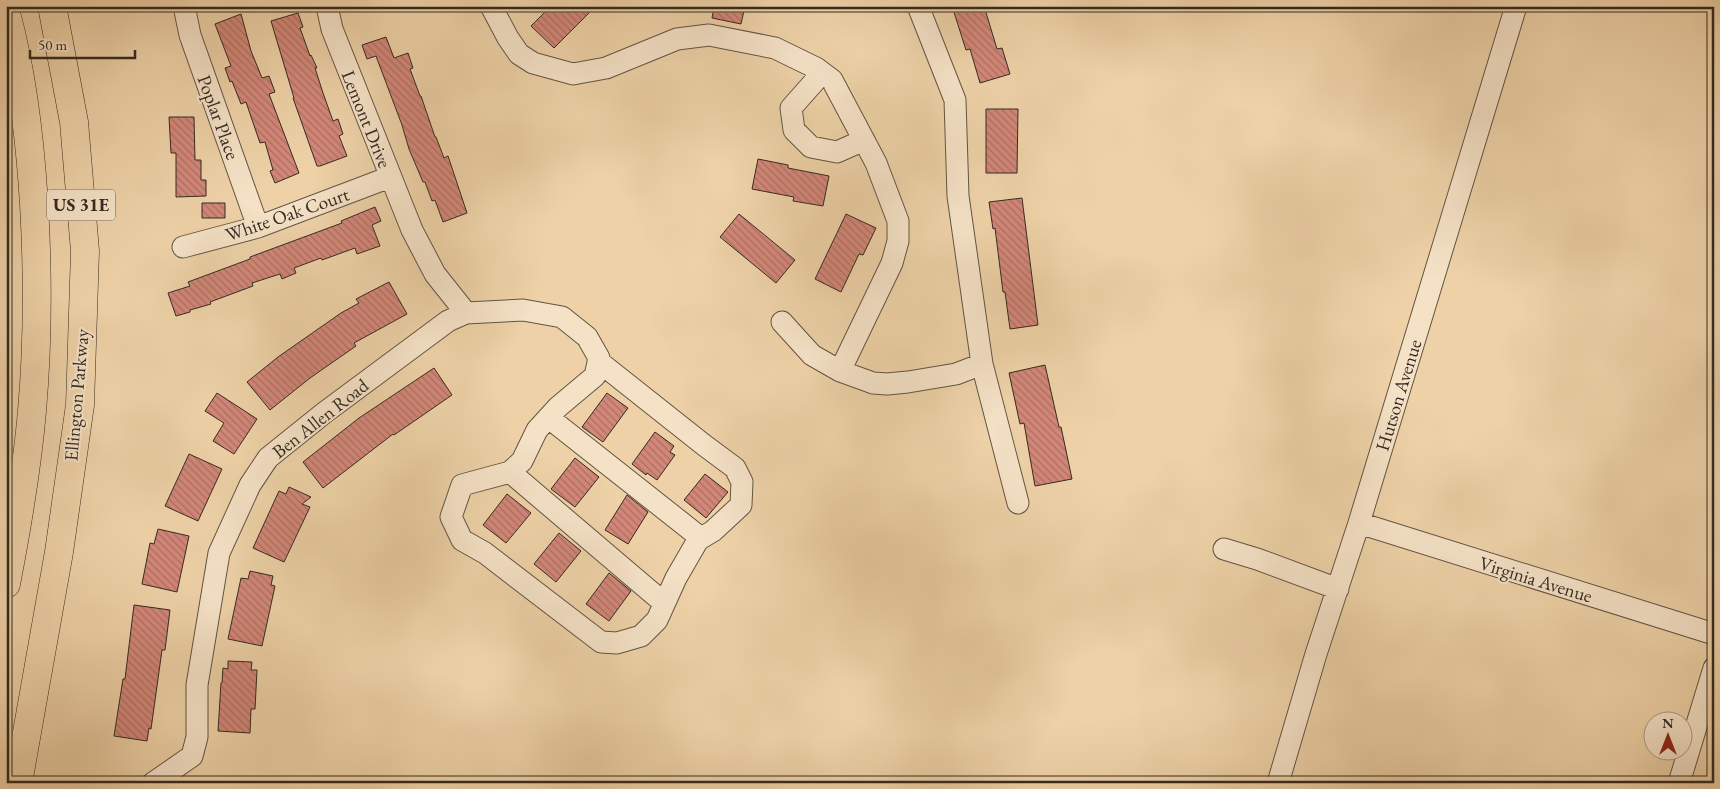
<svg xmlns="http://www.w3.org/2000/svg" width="1720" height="789" viewBox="0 0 1720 789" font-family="'EB Garamond',serif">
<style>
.building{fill:url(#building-back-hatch);stroke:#342a21}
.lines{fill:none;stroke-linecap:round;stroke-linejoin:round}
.minor-casing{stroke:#625442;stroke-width:23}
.highway-casing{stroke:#342a21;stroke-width:29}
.minor{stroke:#f4e1c6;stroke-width:21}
.highway{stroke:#eed1a7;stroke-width:28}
.labels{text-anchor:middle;stroke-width:4;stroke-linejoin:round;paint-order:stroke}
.shield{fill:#f4e1c6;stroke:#6e6152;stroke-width:1}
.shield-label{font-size:18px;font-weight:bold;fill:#342a21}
.street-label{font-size:19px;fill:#342a21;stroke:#f4e1c6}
</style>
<defs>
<pattern id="building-back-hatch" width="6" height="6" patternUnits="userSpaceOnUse" patternTransform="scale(1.25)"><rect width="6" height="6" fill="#d38779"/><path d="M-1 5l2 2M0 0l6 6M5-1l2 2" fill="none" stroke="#ac6f63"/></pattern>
</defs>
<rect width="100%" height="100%" fill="#eed1a7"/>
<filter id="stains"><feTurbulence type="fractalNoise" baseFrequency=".004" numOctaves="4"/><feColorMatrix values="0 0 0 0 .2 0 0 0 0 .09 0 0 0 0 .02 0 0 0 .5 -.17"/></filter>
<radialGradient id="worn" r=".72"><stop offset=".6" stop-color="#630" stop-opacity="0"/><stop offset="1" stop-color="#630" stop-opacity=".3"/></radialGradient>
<path class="building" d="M551,6H596L554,48L531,26Z
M714,6H745L741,24L712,18Z
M952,6H984L997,49L1002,48L1010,74L980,83L970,49L966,50Z
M298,13L303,27L300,28L310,56L311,55L317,68H315L323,93L333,121L338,119L343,134L339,136L347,156L320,166H317L293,98H294L271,21Z
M241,14L251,51L262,78L269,76L275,92L269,94L299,173L275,183L270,171L273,170L265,142L260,143L246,102L241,104L232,81L230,82L225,68L231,66L215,24Z
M386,37L394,58L408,53L413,68L410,69L420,96H421L435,137H436L444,158L448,156L467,213L443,222L435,200L432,201L425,182H423L409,149L402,125L376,56L367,59L362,45Z
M986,109H1018L1017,173H986Z
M169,117H194L195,160H201V180H206V196L176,197V153H171Z
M758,159L788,165V168L829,176L823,206L793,201L794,197L752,189Z
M1022,198L1038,325L1010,329L1005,292H1003L995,228L993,229L989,202Z
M202,203H225V218H202Z
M375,207L381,221L372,225L380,246L357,254L355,248L322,260L321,258L294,268L296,273L282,279L280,274L252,283L253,286L210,302L211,304L190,310V312L176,316L168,293L190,286L188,282L250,259V257L342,223L341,221Z
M739,214L795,260L776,283L720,237Z
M846,214L876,228L863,255L859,254L841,292L815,279Z
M389,282L407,314L354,343L356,346L310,378L270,410L247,382L278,357L341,313L359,303L356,299Z
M1045,365L1059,427H1061L1072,479L1035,486L1024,423L1020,424L1009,373Z
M434,368L452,395L394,435L393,434L323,488L303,462L359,418Z
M217,393L257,419L234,454L213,441L224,423L205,411Z
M607,393L628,408L603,442L582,427Z
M655,432L674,446L670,452L675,455L657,480L647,473L646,475L632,464Z
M189,454L222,469L198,521L165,506Z
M575,458L599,477L575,507L551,489Z
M705,474L728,492L706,518L684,500Z
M289,487L311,497L302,504L310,507L284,562L253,548L279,491L286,494Z
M507,494L531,513L506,543L483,525Z
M627,495L648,512L628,544L605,530Z
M158,529L189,536L177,592L142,584L150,543L154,544Z
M559,533L581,551L556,582L534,564Z
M250,571L273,576L271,585L275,586L262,646L228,639L241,578L248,579Z
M609,573L631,591L609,621L586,604Z
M134,605L170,610L165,650H162L151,729L149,728L147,741L114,736L123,679H125Z
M228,661L252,662L251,670H257L255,709H251L250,733L218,731L221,683H222L223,668L228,669Z"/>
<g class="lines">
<defs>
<path id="minor" d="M184,6L190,35L258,227
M327,6L332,29L412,230L435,274L466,313
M491,6L508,38L519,54L533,63L573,74L606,68L677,39L709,35L775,48L816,68L832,80L876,163L898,221V241L892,263L840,371
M918,6L955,100L958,196L982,364L1018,503
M822,73L791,108L794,130L811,147L837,152L864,140
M183,247L258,227L390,177
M782,322L812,355L840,371L873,383L887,384L908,382L956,374L982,364
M549,418L701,538
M510,472L664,603
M1359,523L1714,634
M1224,549L1257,559L1338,589
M153,783L192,756L197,737V685L219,553L250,485L268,458L324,413L448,321L466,313L523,310L562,317L587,337L599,358L595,376L558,407L537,430L522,461L510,472L462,485L451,517L462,540L485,553L601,642L617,643L641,636L657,620L676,578L698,540L713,531L741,505L742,482L735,468L704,445L598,361
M1278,783L1316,654L1359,523L1516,6
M1679,783L1714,668"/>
<path id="highway" d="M6,13C23,76 30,139 34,204C38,273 38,342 32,411C27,469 17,527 6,584
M18,783L59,552L80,405L85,251L74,122L52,6"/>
</defs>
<use href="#minor" class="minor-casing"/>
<use href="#highway" class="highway-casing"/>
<use href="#minor" class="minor"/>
<use href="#highway" class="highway"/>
</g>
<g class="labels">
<rect class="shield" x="47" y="189.5" width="68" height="31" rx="4"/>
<g class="shield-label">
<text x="81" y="211">US 31E</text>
</g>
<g class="street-label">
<text transform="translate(219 117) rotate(70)" y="7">Poplar Place</text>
<text transform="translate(367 119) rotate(68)" y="7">Lemont Drive</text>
<text transform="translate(287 214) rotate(-19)" y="7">White Oak Court</text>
<text transform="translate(76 395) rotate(-85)" y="7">Ellington Parkway</text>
<text transform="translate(1398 395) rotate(-73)" y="7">Hutson Avenue</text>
<text transform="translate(320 418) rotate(-38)" y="7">Ben Allen Road</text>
<text transform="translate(1536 579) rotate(17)" y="7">Virginia Avenue</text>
</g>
</g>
<rect width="1720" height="789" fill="none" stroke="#eed1a7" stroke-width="25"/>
<rect x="8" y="8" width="1705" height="774" fill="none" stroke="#342a21" stroke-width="2.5"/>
<rect x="12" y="12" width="1695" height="764" fill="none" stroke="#342a21"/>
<g transform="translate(1668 736)"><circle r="24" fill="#f4e1c6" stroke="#a79884"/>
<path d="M0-4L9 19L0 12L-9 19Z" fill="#8f2418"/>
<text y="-8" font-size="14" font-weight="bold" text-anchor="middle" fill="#342a21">N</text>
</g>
<path d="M30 50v8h105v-8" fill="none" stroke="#342a21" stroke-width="2.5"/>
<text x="38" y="50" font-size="15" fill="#342a21" stroke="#f4e1c6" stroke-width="4" paint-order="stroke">50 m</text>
<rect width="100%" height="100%" filter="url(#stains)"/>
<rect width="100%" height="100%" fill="url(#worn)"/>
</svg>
